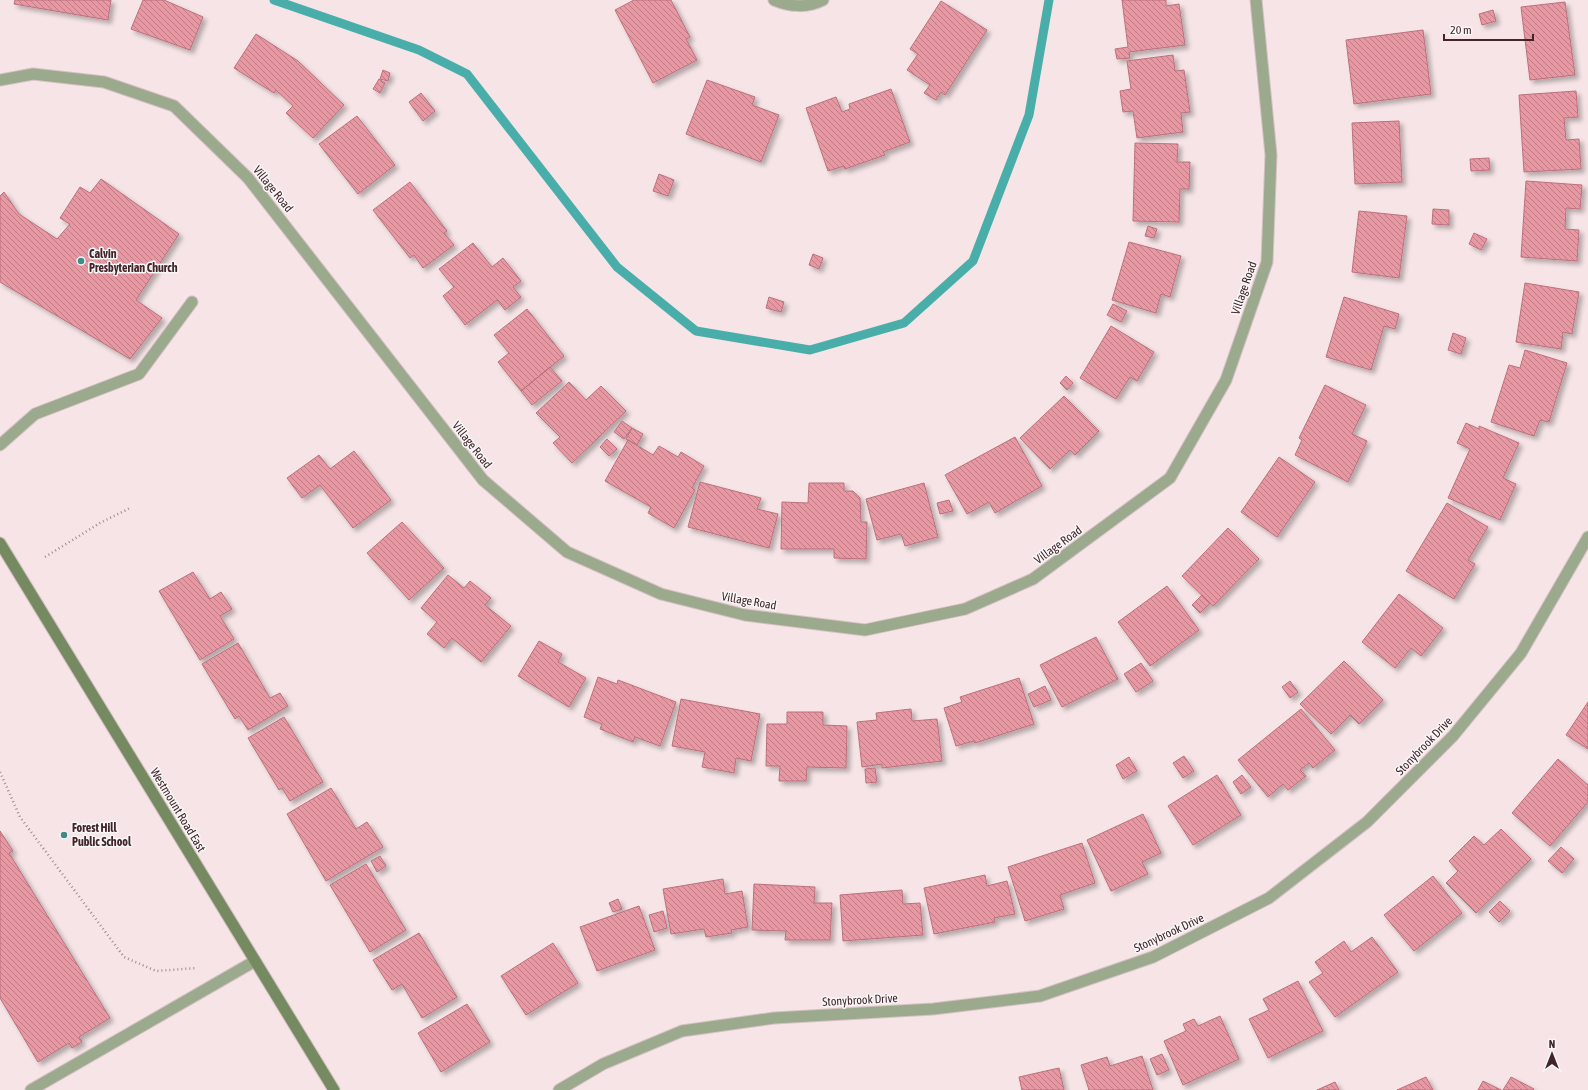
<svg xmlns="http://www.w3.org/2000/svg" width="1588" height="1090" viewBox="0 0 1588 1090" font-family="'Asap Condensed',sans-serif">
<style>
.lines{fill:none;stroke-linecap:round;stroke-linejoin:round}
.stream{stroke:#49aeaa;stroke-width:9}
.building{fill:url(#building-back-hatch);stroke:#bc707c;filter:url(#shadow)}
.service-casing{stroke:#d6c1c4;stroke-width:13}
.minor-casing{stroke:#d6c1c4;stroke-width:13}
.secondary-casing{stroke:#d6c1c4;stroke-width:13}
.path{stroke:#a28a8e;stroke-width:2.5;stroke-dasharray:1 3;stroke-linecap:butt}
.service{stroke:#9baa8d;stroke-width:11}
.minor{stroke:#9baa8d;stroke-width:11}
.secondary{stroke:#758a60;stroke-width:11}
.poi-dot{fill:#428a85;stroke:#f7f7f7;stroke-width:1.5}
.labels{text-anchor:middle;stroke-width:3;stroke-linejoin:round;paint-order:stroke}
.street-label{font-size:12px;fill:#432429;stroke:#f7f7f7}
.poi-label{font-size:12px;font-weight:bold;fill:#432429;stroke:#f7f7f7;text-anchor:start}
</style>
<defs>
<pattern id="building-back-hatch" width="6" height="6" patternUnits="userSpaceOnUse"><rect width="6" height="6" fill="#e897a3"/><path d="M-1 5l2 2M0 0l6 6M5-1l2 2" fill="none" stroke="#be7b85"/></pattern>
<filter id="shadow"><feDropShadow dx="3.5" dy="3.5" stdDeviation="2" flood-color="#0004"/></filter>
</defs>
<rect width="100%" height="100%" fill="#f6e4e6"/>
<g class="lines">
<path class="stream" d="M274,0L419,50L467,74L617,267L696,331L810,350L904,323L973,261L1029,115L1049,0"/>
</g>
<path class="building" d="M15,0H111L108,20L14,4Z
M143,0H164L203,17L190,50L131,29Z
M634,0H671L690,37L686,39L697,60L653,83L615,10Z
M1122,0H1166V6L1179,4L1185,45L1129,52L1130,58L1117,59L1115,49L1128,47Z
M941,1L987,30L945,95L941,92L936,100L924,93L930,85L907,70L918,54L910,49Z
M1565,2L1575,75L1530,80L1521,7Z
M1493,10L1496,21L1482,25L1479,14Z
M1423,30L1431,94L1354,104L1346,40Z
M256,34L298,61L344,105L313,138L286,113L293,106L276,90L274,93L234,68Z
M1173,55L1175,71L1184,70L1190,112L1181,113L1183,132L1137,138L1133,111L1123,112L1120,91L1131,89L1127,61Z
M383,70L390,73L388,81L380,79Z
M379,79L385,83L380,93L373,89Z
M707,80L755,97L752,105L779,115L761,162L686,134Z
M891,89L910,142L883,152L885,155L845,169L844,166L828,171L806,108L836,97L842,112L850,109L849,104Z
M1576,91L1578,117L1564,118L1566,140L1579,139L1581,169L1524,172L1519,95Z
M421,93L435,111L423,121L409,102Z
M357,116L395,165L358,194L319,144Z
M1399,121L1402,182L1355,184L1352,123Z
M1135,143L1178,144L1177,162H1190L1189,189H1180L1179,222L1133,221Z
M1489,158L1490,170L1471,171L1470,159Z
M659,174L674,180L668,196L653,191Z
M101,179L179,234L136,300L162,318L130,359L0,282V196L4,192L19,214L57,239L70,224L60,218L80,187L90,193Z
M1526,181L1582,185L1580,209L1566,208L1565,229L1579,230L1577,261L1521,257Z
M410,182L447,231L444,233L454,245L423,268L414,255L410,258L373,210Z
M1433,209L1449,210V225L1432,224Z
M1359,211L1407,216L1399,278L1352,272Z
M1148,226L1157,229L1154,238L1145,236Z
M1474,233L1487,239L1481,250L1469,244Z
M1129,242L1181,256L1170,297L1161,294L1156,313L1112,300Z
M473,243L492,267L503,258L521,281L513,287L521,297L505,310L497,300L465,325L443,296L454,287L439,269Z
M813,254L823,258L819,269L809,265Z
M1525,283L1579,292L1572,334L1563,332L1561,349L1516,342Z
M769,297L784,302L781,312L766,308Z
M1344,297L1399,314L1395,329L1384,326L1371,370L1326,357Z
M1113,304L1127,311L1121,322L1107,315Z
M527,309L564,356L521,391L498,362L509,353L494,335Z
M1111,326L1154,352L1137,381L1130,377L1116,399L1080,378Z
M1453,333L1466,338L1461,354L1448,350Z
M1525,350L1567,363L1549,422L1540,420L1534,436L1491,422L1509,365L1520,368Z
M550,367L562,381L532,405L521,391Z
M1066,376L1073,383L1067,390L1060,383Z
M569,382L586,400L601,386L626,411L572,463L553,443L560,437L536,413Z
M1325,385L1366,405L1352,434L1367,441L1348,482L1295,455L1302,440L1299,438Z
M1064,396L1099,431L1075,455L1070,450L1050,469L1020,438Z
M622,421L632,428L624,439L614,432Z
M1466,423L1479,429V426L1519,443L1503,478L1516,484L1500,520L1448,498L1470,449L1457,443Z
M632,428L643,434L637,445L626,439Z
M1015,437L1042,486L995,513L989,502L967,514L945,475Z
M607,439L617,449L609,456L600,447Z
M628,440L653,455L659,446L678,457L681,452L704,466L692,488L695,490L674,528L648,513L651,507L605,481Z
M354,451L391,500L353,528L320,485L302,498L287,478L319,455L330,469Z
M1279,457L1315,482L1277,537L1241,512Z
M700,482L761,498L757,509L778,514L769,548L688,527Z
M809,483H844V491H853L860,498L861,522H867L866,559L834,558V549H781L782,502L808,503Z
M924,483L938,537L905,546L901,534L877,540L866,499Z
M949,500L953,511L940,514L937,503Z
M1447,503L1488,527L1468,560L1475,564L1454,599L1406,571Z
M402,522L444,568L409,600L367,553Z
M1228,528L1259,559L1213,606L1182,576Z
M193,572L210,599L221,592L232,609L220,616L234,639L200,660L159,591Z
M448,575L464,588L470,581L491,598L485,605L511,626L481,662L452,638L444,648L427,634L437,622L421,608Z
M1167,586L1199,630L1150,666L1118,622Z
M1399,594L1443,628L1421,656L1411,648L1395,668L1362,642Z
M1202,595L1210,603L1200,613L1192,605Z
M1096,637L1118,679L1062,707L1040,665Z
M539,641L562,654L558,662L586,678L569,707L518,676Z
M238,643L270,698L280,693L288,706L248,730L239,716L235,719L202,664Z
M1344,661L1383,700L1359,724L1350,715L1331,734L1300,704Z
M1141,663L1153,681L1136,692L1124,674Z
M598,677L617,684L618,680L676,702L660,746L635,737L633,742L600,729L602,724L584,717Z
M1019,678L1034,724L975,743L974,741L956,746L944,708L962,702L960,697Z
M1290,681L1298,692L1290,698L1282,687Z
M1045,686L1051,700L1034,707L1028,694Z
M681,699L760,714L751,761L736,758L734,773L702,767L705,752L672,746Z
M1588,702V749L1566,735Z
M911,709L912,721L937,719L942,761L882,768V764L862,767L857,722L877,720L876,713Z
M1301,709L1335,750L1313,768L1309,763L1300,770L1306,776L1288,790L1283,784L1268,797L1238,760Z
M787,712H823V725L847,726L846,768L807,767L806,781H779L780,766H766L767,724H787Z
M284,717L323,782L290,801L282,788L279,790L248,738Z
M1184,756L1194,771L1183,778L1173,763Z
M1129,757L1137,771L1123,779L1116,765Z
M1558,759L1588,785V802L1550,846L1512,813Z
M875,768L877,782L866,783L865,769Z
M1217,775L1241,815L1193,845L1168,806Z
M1242,775L1251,787L1241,794L1233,782Z
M331,788L356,829L367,822L383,847L326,881L287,814Z
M1143,814L1161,853L1142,862L1148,874L1111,891L1087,840Z
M1501,829L1531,859L1476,913L1446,883L1458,871L1449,861L1474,836L1484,845Z
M0,831L13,851L9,853L110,1018L79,1037L82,1042L72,1048L69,1043L38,1062L0,998Z
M1082,843L1095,883L1060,895L1064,909L1025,921L1008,867Z
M1561,847L1574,859L1562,873L1548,861Z
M380,856L386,866L377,872L371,861Z
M366,864L406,930L370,952L330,885Z
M985,875L987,886L1007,881L1015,914L994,918L995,922L934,934L924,888Z
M1433,876L1462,913L1414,951L1384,915Z
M723,879L725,894L742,891L748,927L731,930L732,933L706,937L704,929L671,934L663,889Z
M754,884L815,887L814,903H832L830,940H785L786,931L752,930Z
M902,890L903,904L920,903L923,935L843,941L840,895Z
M618,899L622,909L613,912L609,903Z
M1500,901L1510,911L1499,922L1489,912Z
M639,906L655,950L597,971L580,927Z
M663,911L667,928L654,932L649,915Z
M419,933L457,997L422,1018L402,984L392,990L373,960Z
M1372,937L1398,972L1335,1017L1309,982L1323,973L1315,962L1344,941L1351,952Z
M553,943L578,983L526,1015L501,976Z
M1298,981L1323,1031L1268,1058L1249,1019L1269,1010L1263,999Z
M467,1004L490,1042L441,1072L418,1033Z
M1220,1016L1239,1059L1183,1085L1164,1041L1186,1031L1183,1024L1194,1019L1198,1026Z
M1162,1054L1169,1070L1157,1075L1150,1059Z
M1142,1056L1153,1090H1089L1081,1065L1107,1057L1110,1066Z
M1059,1068L1064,1090H1022L1019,1077Z
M1426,1077L1433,1090H1397Z
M1511,1077L1534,1089L1533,1090H1503Z
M1483,1081L1501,1090H1478Z
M1335,1082L1339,1090H1317Z"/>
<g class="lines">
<defs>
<path id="service" d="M0,445L35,414L139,374L192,302
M31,1090L255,961"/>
<path id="minor" d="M774,0C790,7 808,8 823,0
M0,80L33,74L104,82L174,106L248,178L483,480L567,552L661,594L745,615L865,630L965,609L1033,579L1170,478L1226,380L1267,262L1271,155L1256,0
M559,1090L603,1064L682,1031L774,1018L933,1009L1040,996L1153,957L1269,898L1367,822L1453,736L1521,653L1588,537"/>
<path id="secondary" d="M0,543L334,1090"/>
</defs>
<use href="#service" class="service-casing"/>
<use href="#minor" class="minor-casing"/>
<use href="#secondary" class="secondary-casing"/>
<path class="path" d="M45,557L100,523L130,508
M0,772L20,817L124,957L156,971L197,968"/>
<use href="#service" class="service"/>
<use href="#minor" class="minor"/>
<use href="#secondary" class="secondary"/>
</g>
<g class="poi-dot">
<circle cx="81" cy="261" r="4"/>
<circle cx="64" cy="835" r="4"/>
</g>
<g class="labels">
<g class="street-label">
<text transform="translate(273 189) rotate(51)" y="4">Village Road</text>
<text transform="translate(1244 288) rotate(-71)" y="4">Village Road</text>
<text transform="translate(472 445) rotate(52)" y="4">Village Road</text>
<text transform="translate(1058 545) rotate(-36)" y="4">Village Road</text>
<text transform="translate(749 601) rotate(10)" y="4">Village Road</text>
<text transform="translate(1424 746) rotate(-46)" y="4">Stonybrook Drive</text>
<text transform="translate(178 810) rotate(59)" y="4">Westmount Road East</text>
<text transform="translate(1169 933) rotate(-25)" y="4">Stonybrook Drive</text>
<text transform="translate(860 1000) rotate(-3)" y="4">Stonybrook Drive</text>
</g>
<g class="poi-label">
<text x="89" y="258">Calvin<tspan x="89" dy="14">Presbyterian Church</tspan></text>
<text x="72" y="832">Forest Hill<tspan x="72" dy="14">Public School</tspan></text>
</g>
</g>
<g transform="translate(1552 1054)" stroke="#f7f7f7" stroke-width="3" paint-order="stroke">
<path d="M0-3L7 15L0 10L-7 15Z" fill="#432429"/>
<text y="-6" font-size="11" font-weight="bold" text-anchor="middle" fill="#432429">N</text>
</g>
<path d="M1444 34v6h89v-6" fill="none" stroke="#432429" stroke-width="2"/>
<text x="1450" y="34" font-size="12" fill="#432429" stroke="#f7f7f7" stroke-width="3" paint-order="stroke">20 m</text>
</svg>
